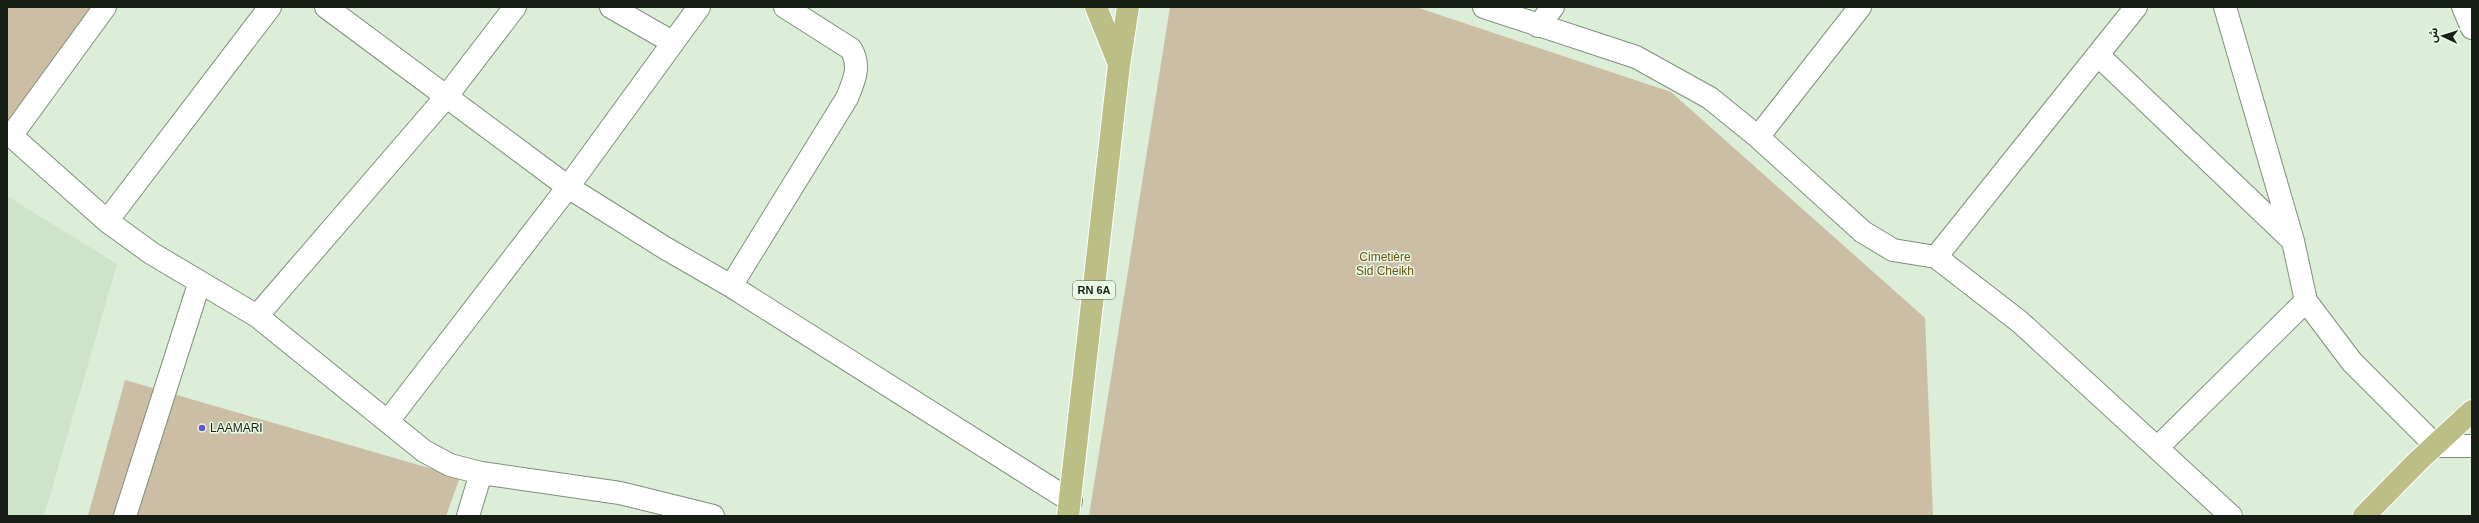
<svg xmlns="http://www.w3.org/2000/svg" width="2479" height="523" viewBox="0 0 2479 523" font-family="Helvetica,'Noto Sans Arabic',sans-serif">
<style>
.built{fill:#cde4c9}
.green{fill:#cbbea4}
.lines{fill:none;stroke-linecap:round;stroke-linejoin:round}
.street-casing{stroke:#7f8f7c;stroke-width:24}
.primary-casing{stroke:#fff;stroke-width:24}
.street{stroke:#fff;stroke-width:22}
.primary{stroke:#bbbe85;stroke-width:22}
.poi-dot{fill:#5f55ce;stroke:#e9fbe5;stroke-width:1.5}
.labels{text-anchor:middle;stroke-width:3;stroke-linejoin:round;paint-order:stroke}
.shield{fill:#e9fbe5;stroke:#566054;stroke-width:1}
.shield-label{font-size:11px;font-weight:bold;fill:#171e16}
.park-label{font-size:12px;fill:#6a4f0d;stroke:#e9fbe5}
.poi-label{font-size:12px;fill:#171e16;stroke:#e9fbe5;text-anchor:start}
</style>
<rect width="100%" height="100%" fill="#dcedd8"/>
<path class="built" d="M7,196L117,264L44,516H7Z"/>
<path class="green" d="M7,7H89L90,11L7,123Z
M1170,7H1416L1671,92L1925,318L1933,516H1089Z
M125,380L460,477L446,516H88Z"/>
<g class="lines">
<defs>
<path id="street" d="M326,7L568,187L665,248L731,286L1071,501
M611,7L672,42
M1484,7L1636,57L1710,98L1758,137L1863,232L1893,250L1936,257L2020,322L2231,516
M2225,7L2293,241L2306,301L2352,362L2436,446H2472
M2463,7L2472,28
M1538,26L1553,7
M2099,56L2292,240
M7,132L107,221L151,253L257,316L424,451L450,465L481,473L620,493L713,516
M11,136L105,7
M1758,137L1860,7
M107,221L270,7
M1936,257L2136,7
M731,286L847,98C854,81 861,66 851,49L785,7
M257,316L446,97L515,7
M388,421L568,187L699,7
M2157,448L2306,301
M125,516L199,284
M468,516L481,473"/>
<path id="primary" d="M1096,7L1119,64
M1068,516L1119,65L1128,7
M2364,516L2418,461L2472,411"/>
</defs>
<use href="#street" class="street-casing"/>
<use href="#primary" class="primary-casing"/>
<use href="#street" class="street"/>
<use href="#primary" class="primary"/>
</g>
<circle class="poi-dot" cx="202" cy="428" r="4"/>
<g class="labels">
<rect class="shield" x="1073" y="281" width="42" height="18" rx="3"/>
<g class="shield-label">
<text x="1094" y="294">RN 6A</text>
</g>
<g class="park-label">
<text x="1385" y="261">Cimetière<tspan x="1385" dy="14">Sid Cheikh</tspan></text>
</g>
<g class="poi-label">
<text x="210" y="432">LAAMARI</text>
</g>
</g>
<rect width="2479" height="523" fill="none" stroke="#171e16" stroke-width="16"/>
<g transform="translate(2443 36) rotate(274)" stroke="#e9fbe5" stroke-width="3" paint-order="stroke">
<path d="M0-3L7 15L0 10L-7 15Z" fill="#171e16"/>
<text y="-6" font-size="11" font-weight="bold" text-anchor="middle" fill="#171e16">ش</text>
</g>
</svg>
